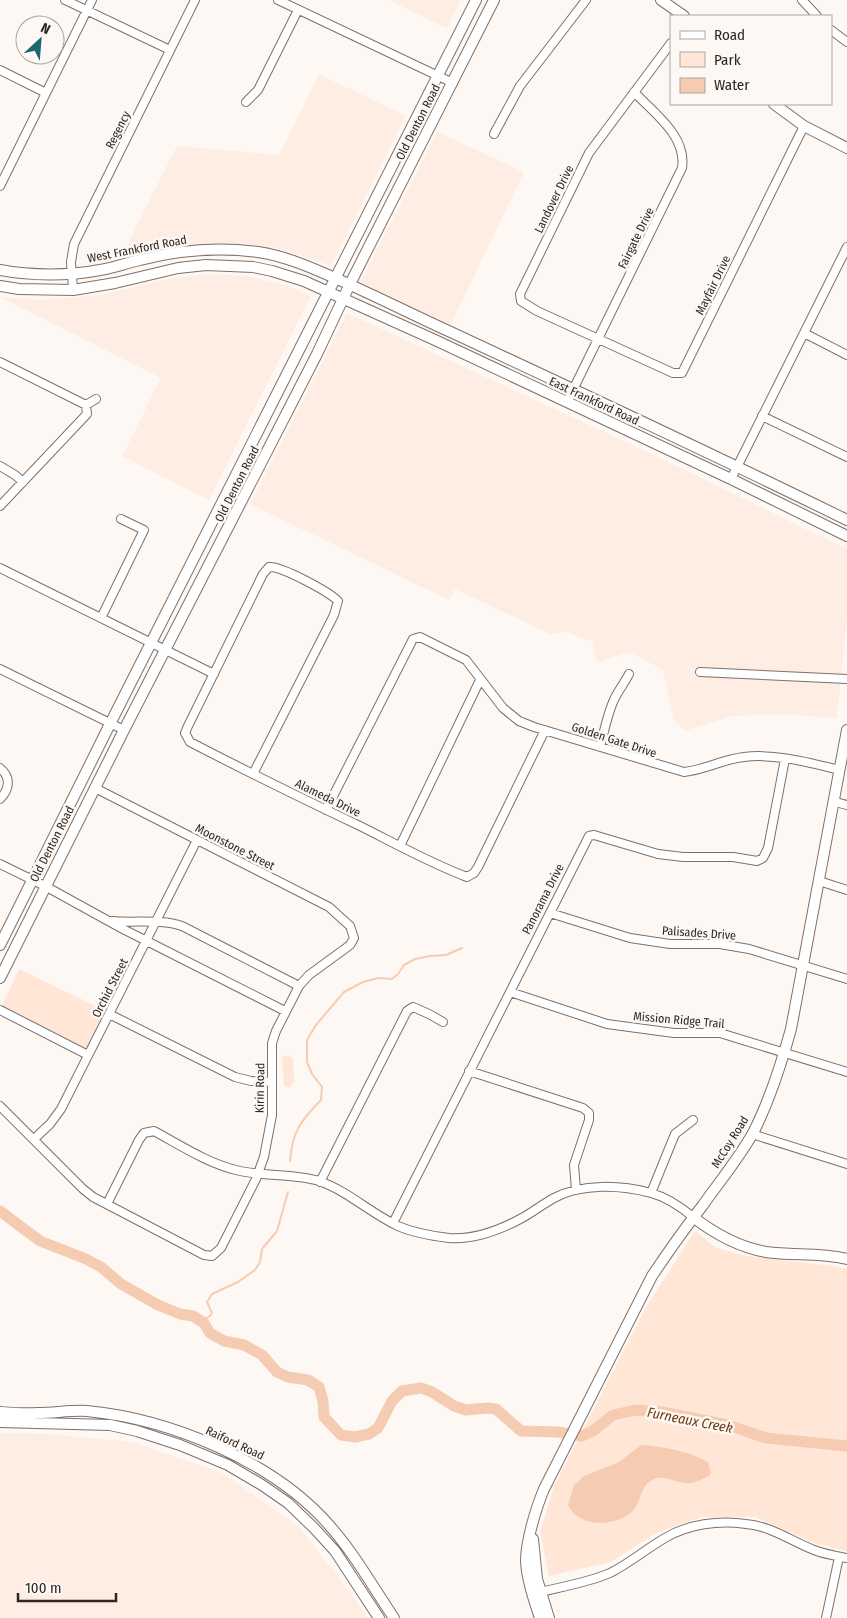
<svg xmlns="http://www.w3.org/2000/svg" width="847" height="1618" viewBox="0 0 847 1618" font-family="'Fira Sans Condensed',sans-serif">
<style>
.built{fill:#feede2}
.green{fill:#ffe6d6}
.water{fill:#f5ccb1}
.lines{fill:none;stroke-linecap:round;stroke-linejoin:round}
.stream{stroke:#f5ccb1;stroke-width:2}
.river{stroke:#f5ccb1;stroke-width:11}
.street-casing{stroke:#7e7169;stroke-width:10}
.secondary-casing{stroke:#7e7169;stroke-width:12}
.street{stroke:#fff;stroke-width:8}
.secondary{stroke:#fff;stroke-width:10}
.labels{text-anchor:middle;stroke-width:5;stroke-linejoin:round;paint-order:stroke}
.street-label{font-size:12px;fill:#2e2825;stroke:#fef8f4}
.water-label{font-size:14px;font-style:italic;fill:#6d3a11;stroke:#fef8f4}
</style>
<rect width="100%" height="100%" fill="#fef8f4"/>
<path class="built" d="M388,0H461L447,28Z
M319,74L406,116L331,266L282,249L231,244L171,247L119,261L177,146L279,155Z
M437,132L524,172L450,326L360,283Z
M212,274L248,276L289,286L311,296L209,500L122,456L161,378L0,297L40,300L101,295L173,278Z
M347,313L637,447L847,549V617L837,718L780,714L731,716L685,731L674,720L663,670L630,652L599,662L595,656L593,642L567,632L550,634L455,589L449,600L250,504Z
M0,1433L47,1434L133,1442L222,1473L299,1527L353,1596L367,1618H0Z"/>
<path class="green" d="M19,969L106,1011L88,1047H83L2,1006Z
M287,1055L293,1059C292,1069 299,1081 288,1088L284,1085L282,1058Z
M695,1231L716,1248L747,1256L832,1266L847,1269V1551L817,1544L755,1517H702L654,1534L611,1562L549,1576L540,1533L554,1486L646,1307Z"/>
<path class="water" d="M641,1445C661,1446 691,1452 708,1462L711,1474C704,1479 698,1482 690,1483C678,1485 664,1473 652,1480C640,1486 641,1503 632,1512C615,1527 578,1528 568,1505L574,1485L584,1476L619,1462Z"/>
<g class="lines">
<path class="stream" d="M290,1161C292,1132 301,1120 321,1100L322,1087L312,1074L307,1062V1040L316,1025L344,992L363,982L378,978L392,979L398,974L404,965L415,959L430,956L446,955L462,948
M201,1321L210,1316L212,1313L207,1302L212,1294L238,1282L255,1270L260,1262L262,1249L277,1231L288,1192"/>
<path class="river" d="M0,1211L40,1241L86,1259L101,1267L121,1284L158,1305L180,1314L193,1316L204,1323L210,1333L224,1341L244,1345L262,1355L277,1372L288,1377L308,1380L319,1387L323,1401L324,1417L341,1435L355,1437L369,1434L378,1428L392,1401L402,1391L421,1388L432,1392L454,1406L466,1410L488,1408L496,1409L521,1431L558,1432L582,1436L593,1431L613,1415L636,1410L662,1412L728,1425L766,1438L847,1446"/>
<defs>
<path id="street" d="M65,0L170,50
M278,0L453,83
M802,0L817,16
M831,30L847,42
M671,43L589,153L520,294L521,301L537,311L673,373H682L804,126
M0,70L46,93
M246,102L258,90L298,10
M494,134L520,86L586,0
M0,186L92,0
M73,290L71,262L74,244L195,0
M804,333L847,355
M0,362L86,405L87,414L0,506
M567,402L682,168C687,136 654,113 634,92
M86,405L96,399
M762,416L847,457
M0,466L15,475L23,482
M731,479L847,247
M0,568L214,674
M101,618L144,530L121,519
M0,669L124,730
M700,672L847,679
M600,747C604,732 607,716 613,702C617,692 624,684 629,674
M0,768C11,777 10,789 0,799
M253,774L334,615L338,601C329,592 282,566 269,567L263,574L188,726L185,733L190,742C246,771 303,799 360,826C396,844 430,863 467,877L474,873L478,867L545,730
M835,802L847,805
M326,810L413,639L420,637L466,660L503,708L519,721L534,727L684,772C705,770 723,759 744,757C775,753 810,763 840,770
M400,846L480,680
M0,864L45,886L123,929L285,1011
M819,881L847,890
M550,913L630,938L670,944H720L749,949L847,979
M112,921C134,923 161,919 182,926L299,986
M510,992L607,1024L674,1033H720L847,1072
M0,1010L88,1055
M109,1014L235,1077L251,1081L272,1082
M469,1071L583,1108L589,1113V1120L574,1165L576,1190
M0,1106L83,1189L93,1197L204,1255L212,1256L221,1248L256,1179L264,1157L272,1115V1043L276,1031L299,986L309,975L350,945L354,938L350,926L329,907L95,788
M752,1134L847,1164
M34,1139L50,1124L61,1109L197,840
M320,1182L407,1011L413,1007L429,1014L443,1022
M651,1193L675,1134L693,1120
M107,1204L139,1140L144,1133L154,1131C180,1145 207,1163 236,1170C263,1177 292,1173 319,1181C348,1191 370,1213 398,1226C414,1233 432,1236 449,1238C475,1240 500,1230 522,1218C533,1212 543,1204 554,1198C582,1183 621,1185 651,1193C666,1197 681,1207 693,1217
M393,1223L589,836L594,835L658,854L683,857H733L757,861L763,858L768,848L785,759
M536,1593C560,1587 587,1583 610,1573C630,1563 646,1549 665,1538C688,1524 719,1520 746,1524C771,1526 791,1541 814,1550C824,1554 836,1556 847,1558
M826,1618L839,1557"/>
<path id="secondary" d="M661,0L684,16
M774,104L804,126L847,148
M0,270C31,276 69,276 100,270C113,268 126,263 140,260C178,250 219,247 258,252C285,256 310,267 335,278C376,296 415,316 455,334C586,395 717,456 847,520
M0,286L19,289L73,290L115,283L178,268L206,265L253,267L272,271L304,281L435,340L731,479L847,536
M0,945L110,724L476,0
M0,978L124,730L317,354L350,284L494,0
M693,1217C715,1234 738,1247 766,1252C793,1256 820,1252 847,1259
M0,1412C13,1413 25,1414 38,1413C54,1413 71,1410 87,1411C170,1419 273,1461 329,1525C354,1553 373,1587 394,1618
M0,1422L110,1425L137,1431L180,1445L228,1465L262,1485L288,1503L314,1528L335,1551L379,1618
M533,1539L537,1579L549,1618
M540,1618C534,1600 527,1580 526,1561C526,1541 536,1508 544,1489L652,1276C668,1252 685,1228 703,1205C720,1181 739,1158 753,1133C770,1100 781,1065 791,1029L847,730"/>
</defs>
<use href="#street" class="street-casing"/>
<use href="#secondary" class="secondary-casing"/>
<use href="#street" class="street"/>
<use href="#secondary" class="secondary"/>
</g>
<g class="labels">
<g class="street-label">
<text transform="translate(418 122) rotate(-63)" y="4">Old Denton Road</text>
<text transform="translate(118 130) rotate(-63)" y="4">Regency</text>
<text transform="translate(554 199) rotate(-64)" y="4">Landover Drive</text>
<text transform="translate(636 238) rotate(-64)" y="4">Fairgate Drive</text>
<text transform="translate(137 249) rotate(-11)" y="4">West Frankford Road</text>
<text transform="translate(713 285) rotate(-64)" y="4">Mayfair Drive</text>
<text transform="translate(594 401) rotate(25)" y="4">East Frankford Road</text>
<text transform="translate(237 484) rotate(-63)" y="4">Old Denton Road</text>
<text transform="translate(614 740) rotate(18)" y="4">Golden Gate Drive</text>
<text transform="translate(328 798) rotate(26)" y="4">Alameda Drive</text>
<text transform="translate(52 844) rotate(-63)" y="4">Old Denton Road</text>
<text transform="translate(235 847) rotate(27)" y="4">Moonstone Street</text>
<text transform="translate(543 899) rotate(-63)" y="4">Panorama Drive</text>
<text transform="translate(699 933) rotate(4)" y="4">Palisades Drive</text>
<text transform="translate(110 988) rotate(-63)" y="4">Orchid Street</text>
<text transform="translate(679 1020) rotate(5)" y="4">Mission Ridge Trail</text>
<text transform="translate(260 1088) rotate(-89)" y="4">Kirin Road</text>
<text transform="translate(730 1142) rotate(-58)" y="4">McCoy Road</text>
<text transform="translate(235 1443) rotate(25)" y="4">Raiford Road</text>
</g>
<g class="water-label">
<text transform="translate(690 1420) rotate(11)" y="5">Furneaux Creek</text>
</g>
</g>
<rect x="670" y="15" width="162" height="90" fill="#fef8f4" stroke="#aba5a1"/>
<rect x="680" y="31" width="25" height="8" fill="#ffffff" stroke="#aba5a1"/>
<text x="714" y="40" font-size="15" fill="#2e2825">Road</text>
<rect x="680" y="52" width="25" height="15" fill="#ffe6d6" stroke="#aba5a1"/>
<text x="714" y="65" font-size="15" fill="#2e2825">Park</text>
<rect x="680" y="78" width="25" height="15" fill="#f5ccb1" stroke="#aba5a1"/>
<text x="714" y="90" font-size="15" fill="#2e2825">Water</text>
<g transform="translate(40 40) rotate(26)"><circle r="24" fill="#fef8f4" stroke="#aba5a1"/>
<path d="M0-4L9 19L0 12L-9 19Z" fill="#1b676f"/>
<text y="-8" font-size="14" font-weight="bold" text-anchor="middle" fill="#2e2825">N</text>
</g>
<path d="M18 1593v8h98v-8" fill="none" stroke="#2e2825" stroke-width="2.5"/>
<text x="25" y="1593" font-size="15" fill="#2e2825" stroke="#fef8f4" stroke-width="4" paint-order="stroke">100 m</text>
</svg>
